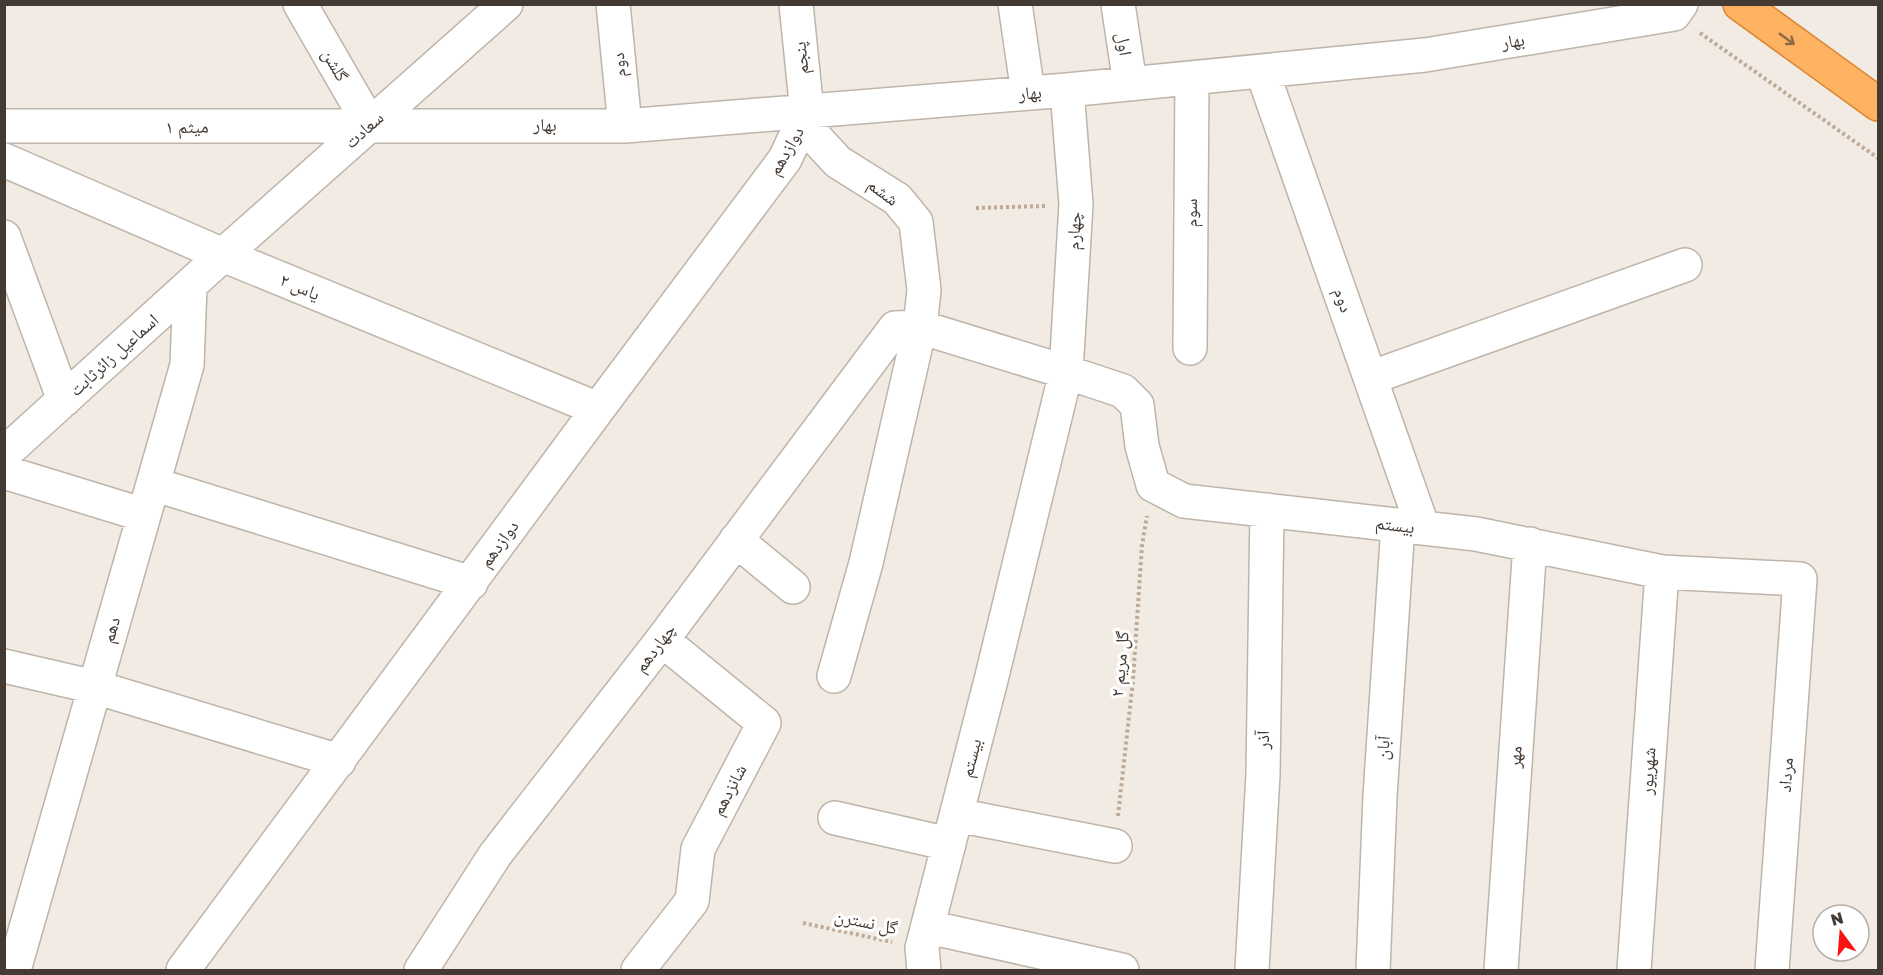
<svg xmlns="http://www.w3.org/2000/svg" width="1883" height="975" viewBox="0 0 1883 975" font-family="'Golos Text','Noto Naskh Arabic',sans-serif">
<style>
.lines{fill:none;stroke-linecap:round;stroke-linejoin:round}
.minor-casing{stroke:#bfb4a9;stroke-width:36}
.highway-casing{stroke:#dc8532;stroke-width:36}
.path{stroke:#beaa97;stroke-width:4;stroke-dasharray:3 3;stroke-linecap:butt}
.minor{stroke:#fff;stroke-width:33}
.highway{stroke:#fdb362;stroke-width:33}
.oneway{stroke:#8d6a46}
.labels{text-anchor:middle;stroke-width:6;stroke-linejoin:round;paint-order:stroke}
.street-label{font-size:18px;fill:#433a33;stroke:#fff}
</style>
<rect width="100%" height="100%" fill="#f1ebe3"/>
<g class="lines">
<defs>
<path id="minor" d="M300,4L370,125
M613,4L625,126
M796,4L807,112L812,134L838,162L897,199L916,222L924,290L920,327L866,563L834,676
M1015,4L1028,93
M1118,4L1130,84
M1262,71L1423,528
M4,126H625L1067,90L1425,55L1674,14L1681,4
M4,160L223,255L598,409
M4,237L64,400
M1190,348L1192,78
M1370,378L1685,265
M4,454L223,255L506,4
M4,472L144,515
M153,484L471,583
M736,540L793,587
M4,666L95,687L339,761
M957,815L1115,846
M835,818L949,844
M928,927L1122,970
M14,970L187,365L190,286
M183,970L598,409L785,159L807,112
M421,970L495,855L662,640L895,328L920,327L1066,372L1123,391L1137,405L1142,446L1153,485L1184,501L1476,534L1662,572L1800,579L1772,970
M638,970L692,901L698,849L764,723L662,640
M924,970L922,948L991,680L1066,372L1076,204L1067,90
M1252,970L1263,774L1267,510
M1373,970L1380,796L1398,525
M1501,970L1530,544
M1634,970L1662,572"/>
<path id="highway" d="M1740,4L1878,104"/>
</defs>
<use href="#minor" class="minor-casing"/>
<use href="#highway" class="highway-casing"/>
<path class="path" d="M1700,33L1878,158
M976,208L1045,206
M1118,816L1133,680L1142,545L1147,516
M803,923L892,942"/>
<use href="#minor" class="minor"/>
<use href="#highway" class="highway"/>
</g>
<defs><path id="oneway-shaft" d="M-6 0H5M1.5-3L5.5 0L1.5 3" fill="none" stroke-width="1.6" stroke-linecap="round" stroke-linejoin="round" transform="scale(1.5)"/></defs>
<use class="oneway" href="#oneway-shaft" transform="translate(1787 39) rotate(36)"/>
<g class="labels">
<g class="street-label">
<text transform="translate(1513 41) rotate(-9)" y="6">بهار</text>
<text transform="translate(1124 44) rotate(81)" y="6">اول</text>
<text transform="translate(801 58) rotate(-96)" y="6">پنجم</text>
<text transform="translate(335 65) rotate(60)" y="6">گلشن</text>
<text transform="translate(619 65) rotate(-96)" y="6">دوم</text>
<text transform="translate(1030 93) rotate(-5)" y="6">بهار</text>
<text x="545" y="131">بهار</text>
<text transform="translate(187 127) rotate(-1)" y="6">میثم ۱</text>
<text transform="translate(364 130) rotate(-42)" y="6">سعادت</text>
<text transform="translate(786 151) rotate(-60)" y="6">دوازدهم</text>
<text transform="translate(883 192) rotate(36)" y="6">ششم</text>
<text transform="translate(1191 213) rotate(-90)" y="6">سوم</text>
<text transform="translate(1074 231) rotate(-87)" y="6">چهارم</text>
<text transform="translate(300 287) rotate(23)" y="6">یاس ۲</text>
<text transform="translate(1343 300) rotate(70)" y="6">دوم</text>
<text transform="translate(114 355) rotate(-42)" y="6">اسماعیل زائرثابت</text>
<text transform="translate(1395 525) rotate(7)" y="6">بیستم</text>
<text transform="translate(499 544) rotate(-54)" y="6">دوازدهم</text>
<text transform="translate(111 630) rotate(-74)" y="6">دهم</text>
<text transform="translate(655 648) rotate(-53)" y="6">چهاردهم</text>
<text transform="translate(1120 664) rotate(-85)" y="6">گل مریم ۲</text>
<text transform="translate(1263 740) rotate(-89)" y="6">آذر</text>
<text transform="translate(1383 748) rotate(-86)" y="6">آبان</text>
<text transform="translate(1515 757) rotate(-86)" y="6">مهر</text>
<text transform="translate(971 758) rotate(-76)" y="6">بیستم</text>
<text transform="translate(1648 771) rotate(-86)" y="6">شهریور</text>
<text transform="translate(1786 775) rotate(-86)" y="6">مرداد</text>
<text transform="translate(729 790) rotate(-62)" y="6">شانزدهم</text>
<text transform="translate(866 922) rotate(12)" y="6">گل نسترن</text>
</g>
</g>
<rect width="1883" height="975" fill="none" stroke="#433a33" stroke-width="12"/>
<g transform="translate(1841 933) rotate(344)"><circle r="28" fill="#ffffff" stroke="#b4b0ad" stroke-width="1.5"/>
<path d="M0-4.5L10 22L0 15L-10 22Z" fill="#f81413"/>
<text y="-9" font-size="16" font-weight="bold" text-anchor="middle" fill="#433a33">N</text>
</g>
</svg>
